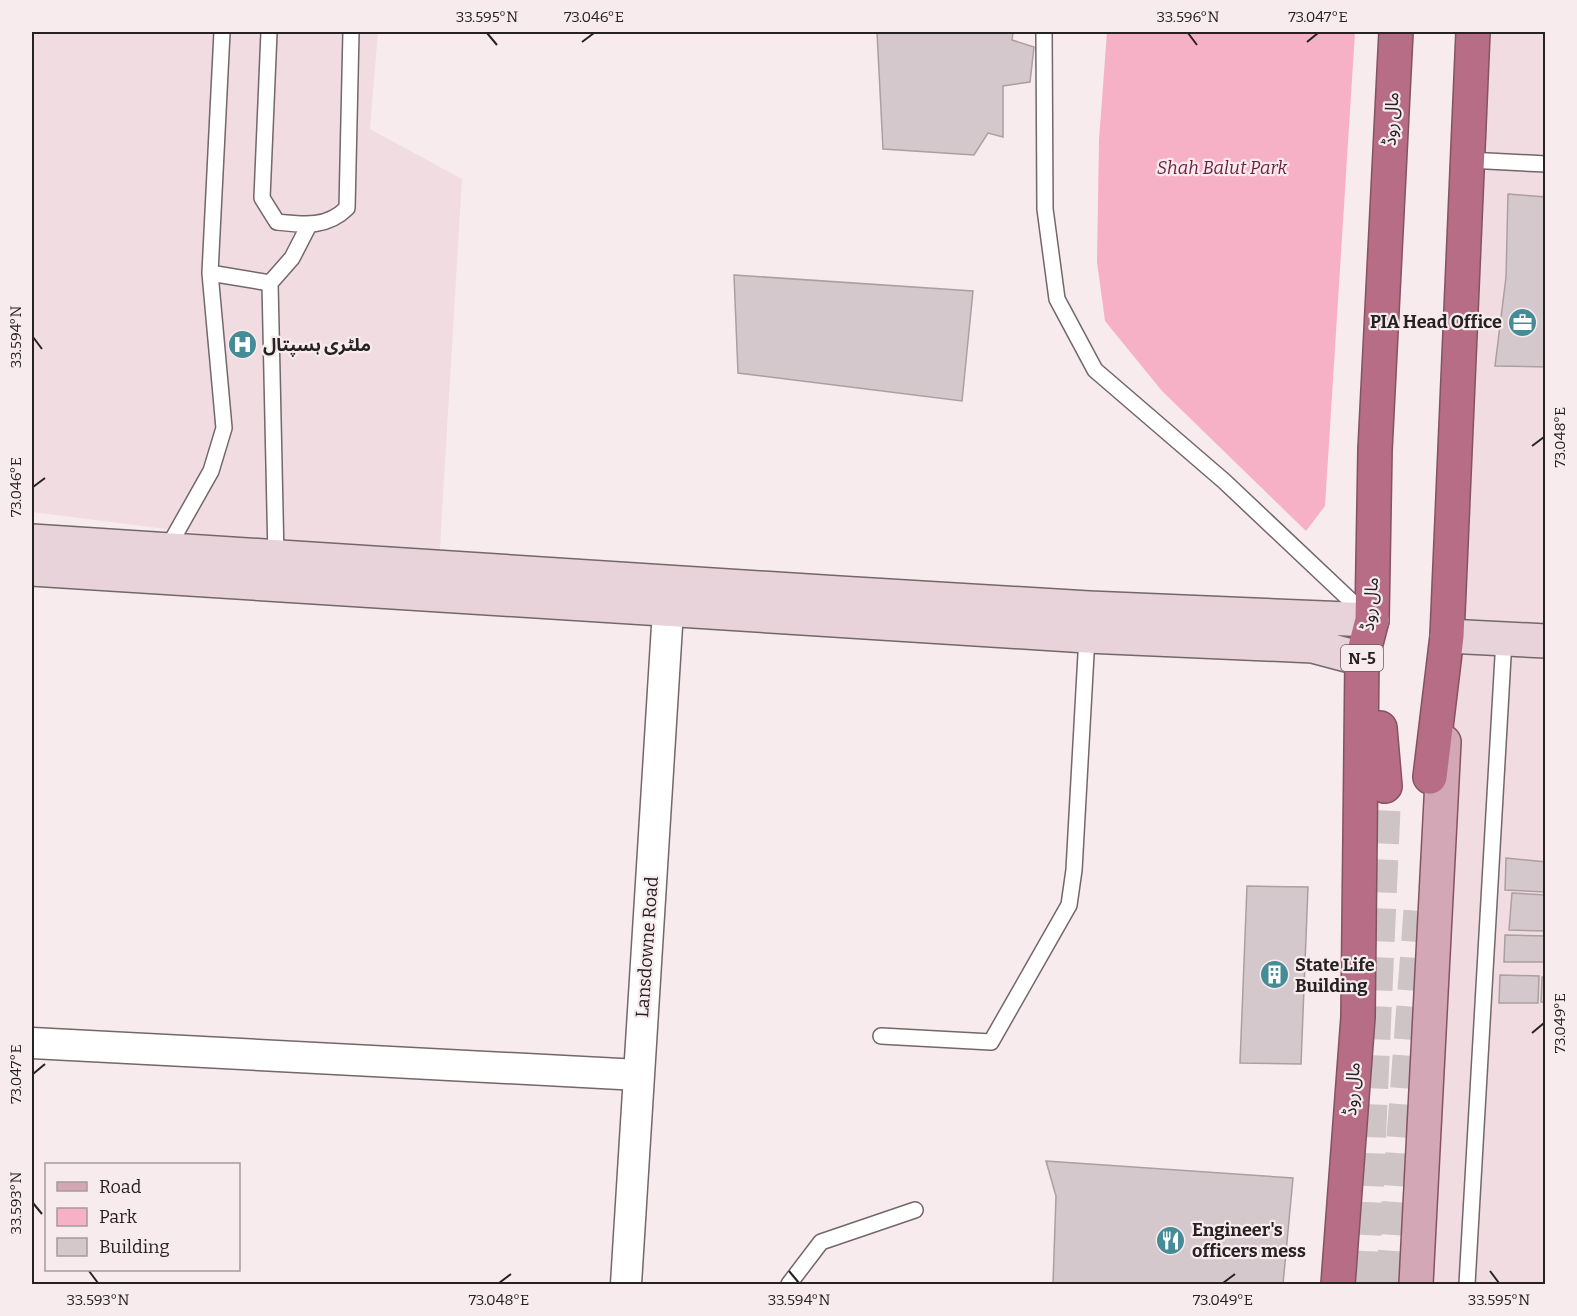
<svg xmlns="http://www.w3.org/2000/svg" width="1577" height="1316" viewBox="0 0 1577 1316" font-family="Bitter,'Noto Sans Arabic',serif">
<style>
.built{fill:#f1dce2}
.green{fill:#f6b1c6}
.building{fill:#d5c8cc;stroke:#ab9fa2;stroke-width:1.5}
.lines{fill:none;stroke-linecap:round;stroke-linejoin:round}
.highway-tunnel{stroke:#cec3c5;stroke-width:33;stroke-dasharray:33 16;stroke-linecap:butt}
.lane-casing{stroke:#72676a;stroke-width:18}
.street-casing{stroke:#72676a;stroke-width:33}
.secondary-casing{stroke:#72676a;stroke-width:36}
.primary-casing{stroke:#845363;stroke-width:36}
.highway-casing{stroke:#845363;stroke-width:36}
.lane{stroke:#fff;stroke-width:15}
.street{stroke:#fff;stroke-width:30}
.secondary{stroke:#e9d3da;stroke-width:33}
.primary{stroke:#d3a7b6;stroke-width:33}
.highway{stroke:#b66d85;stroke-width:33}
.ticks{fill:none;stroke:#262223;stroke-width:2}
.labels{text-anchor:middle;stroke-width:4.5;stroke-linejoin:round;paint-order:stroke}
.shield{fill:#f8ebee;stroke:#655e60;stroke-width:1.5}
.shield-label{font-size:16px;font-weight:bold;fill:#262223}
.street-label{font-size:18px;fill:#262223;stroke:#f8ebee}
.park-label{font-size:18px;font-style:italic;fill:#6e1d40;stroke:#f8ebee}
.poi-label{font-size:18px;font-weight:bold;fill:#262223;stroke:#f8ebee;text-anchor:start}
.neatline{fill:none;stroke:#262223;stroke-width:2}
.ticks-label{font-size:15px;text-anchor:middle;fill:#262223}
</style>
<rect width="100%" height="100%" fill="#f8ebee"/>
<path class="built" d="M32,32H378L370,129L462,179L439,564L32,512Z
M1473,32H1545V1284H1424Z"/>
<path class="green" d="M1107,32H1355L1325,506L1306,531L1162,391L1105,321L1097,262L1099,140Z"/>
<path class="building" d="M877,32H1013L1012,40L1034,47L1030,82L1003,86V137L988,133L974,155L883,149Z
M1508,194L1546,197V367L1495,366L1506,277Z
M734,275L973,291L962,401L738,373Z
M1506,858L1546,862V892L1505,890Z
M1247,886L1308,887L1301,1064L1240,1063Z
M1512,893L1546,895V931L1509,930Z
M1505,935L1546,936V962H1504Z
M1500,975L1539,976L1538,1003H1499Z
M1542,977H1546V1003L1541,1002Z
M1046,1161L1293,1178L1283,1284H1053L1056,1196Z"/>
<g class="lines">
<path class="highway-tunnel" d="M1363,1284L1385,786
M1392,1284L1420,911"/>
<defs>
<path id="lane" d="M269,32L262,198L277,222C304,225 327,228 347,208L351,32
M1044,32L1045,209L1057,299L1095,370L1224,481L1368,617
M1468,160L1546,164
M210,273L270,283
M167,549L211,471L224,428L210,273L222,32
M276,557L270,283L292,258L309,225
M881,1036L991,1042L1069,905L1074,870L1087,636
M789,1284L821,1242L915,1210
M1467,1284L1504,639"/>
<path id="street" d="M32,1043L639,1075
M626,1284L668,610"/>
<path id="secondary" d="M32,541L839,593L1089,608L1372,620
M32,569L1087,636L1313,646L1362,659
M1447,636L1546,641"/>
<path id="primary" d="M1416,1284L1444,742"/>
<path id="highway" d="M1380,728L1385,786
M1430,777L1447,636L1473,32
M1338,1284L1358,1017L1362,659L1372,620L1375,450L1396,32"/>
</defs>
<use href="#lane" class="lane-casing"/>
<use href="#street" class="street-casing"/>
<use href="#secondary" class="secondary-casing"/>
<use href="#primary" class="primary-casing"/>
<use href="#highway" class="highway-casing"/>
<use href="#lane" class="lane"/>
<use href="#street" class="street"/>
<use href="#secondary" class="secondary"/>
<use href="#primary" class="primary"/>
<use href="#highway" class="highway"/>
</g>
<path class="ticks" d="M487,33L497,45M1188,33L1197,45M582,42L594,33M1307,42L1318,33M33,337L42,349M1532,446L1544,437M33,487L45,478M1532,1033L1544,1023M33,1074L45,1064M33,1203L42,1214M89,1271L98,1283M789,1271L799,1283M1490,1271L1499,1283M499,1283L511,1274M1223,1283L1235,1274"/>
<defs>
<symbol id="office-disc" viewBox="-11 -11 22 22"><circle r="9.5" fill="#468c97" stroke="#f8ebee"/><path d="M-6-3h4V-5.5h4V-3h4V5H-6ZM-1-4.5V-3h2v-1.5ZM-6 0V1H6V0Z" fill="#fff"/></symbol>
<symbol id="hospital-disc" viewBox="-11 -11 22 22"><circle r="9.5" fill="#468c97" stroke="#f8ebee"/><path d="M-5-5h3v3.5h4V-5h3V5h-3V1.5h-4V5h-3Z" fill="#fff"/></symbol>
<symbol id="building-disc" viewBox="-11 -11 22 22"><circle r="9.5" fill="#468c97" stroke="#f8ebee"/><path d="M-4-6H4V6H1V3H-1V6H-4ZM-2.5-4.3h1.7v1.8h-1.7ZM.8-4.3h1.7v1.8H.8ZM-2.5-1h1.7V.8h-1.7ZM.8-1h1.7V.8H.8Z" fill="#fff"/></symbol>
<symbol id="restaurant-disc" viewBox="-11 -11 22 22"><circle r="9.5" fill="#468c97" stroke="#f8ebee"/><path d="M-5-6h1v4h1v-4h1v4h1v-4h1v5L-1.5 .5V6h-2V.5L-5-1ZM5-6V6H3V1.5H1.5Q1.5-4 5-6Z" fill="#fff"/></symbol>
</defs>
<g fill-rule="evenodd">
<use href="#office-disc" x="1506" y="306" width="33" height="33"/>
<use href="#hospital-disc" x="226" y="328" width="33" height="33"/>
<use href="#building-disc" x="1258" y="958" width="33" height="33"/>
<use href="#restaurant-disc" x="1154" y="1224" width="33" height="33"/>
</g>
<g class="labels">
<rect class="shield" x="1341" y="645" width="42" height="26" rx="4.5"/>
<g class="shield-label">
<text x="1362" y="664">N-5</text>
</g>
<g class="street-label">
<text transform="translate(1391 119) rotate(-87)" y="6">مال روڈ</text>
<text transform="translate(1370 604) rotate(-85)" y="6">مال روڈ</text>
<text transform="translate(647 947) rotate(-86)" y="6">Lansdowne Road</text>
<text transform="translate(1352 1089) rotate(-86)" y="6">مال روڈ</text>
</g>
<g class="park-label">
<text x="1222" y="174">Shah Balut Park</text>
</g>
<g class="poi-label">
<text x="1502" y="328" text-anchor="end">PIA Head Office</text>
<text x="263" y="351">ملٹری ہسپتال</text>
<text x="1295" y="971">State Life<tspan x="1295" dy="21">Building</tspan></text>
<text x="1192" y="1236">Engineer's<tspan x="1192" dy="21">officers mess</tspan></text>
</g>
</g>
<rect width="1577" height="1316" fill="none" stroke="#f8ebee" stroke-width="66"/>
<rect x="45" y="1163" width="195" height="108" fill="#f8ebee" stroke="#a49b9d" stroke-width="1.5"/>
<rect x="57" y="1182" width="30" height="9" fill="#d3a7b6" stroke="#a49b9d" stroke-width="1.5"/>
<text x="99" y="1193" font-size="18" fill="#262223">Road</text>
<rect x="57" y="1208" width="30" height="18" fill="#f6b1c6" stroke="#a49b9d" stroke-width="1.5"/>
<text x="99" y="1223" font-size="18" fill="#262223">Park</text>
<rect x="57" y="1238" width="30" height="18" fill="#d5c8cc" stroke="#a49b9d" stroke-width="1.5"/>
<text x="99" y="1253" font-size="18" fill="#262223">Building</text>
<rect x="33" y="33" width="1511" height="1250" class="neatline"/>
<g class="ticks-label">
<text x="487" y="22">33.595°N</text>
<text x="594" y="22">73.046°E</text>
<text x="1188" y="22">33.596°N</text>
<text x="1318" y="22">73.047°E</text>
<text transform="translate(16 337) rotate(-90)" y="5">33.594°N</text>
<text transform="translate(1560 437) rotate(-90)" y="5">73.048°E</text>
<text transform="translate(16 487) rotate(-90)" y="5">73.046°E</text>
<text transform="translate(1560 1023) rotate(-90)" y="5">73.049°E</text>
<text transform="translate(16 1074) rotate(-90)" y="5">73.047°E</text>
<text transform="translate(16 1203) rotate(-90)" y="5">33.593°N</text>
<text x="98" y="1305">33.593°N</text>
<text x="499" y="1305">73.048°E</text>
<text x="799" y="1305">33.594°N</text>
<text x="1223" y="1305">73.049°E</text>
<text x="1499" y="1305">33.595°N</text>
</g>
</svg>
